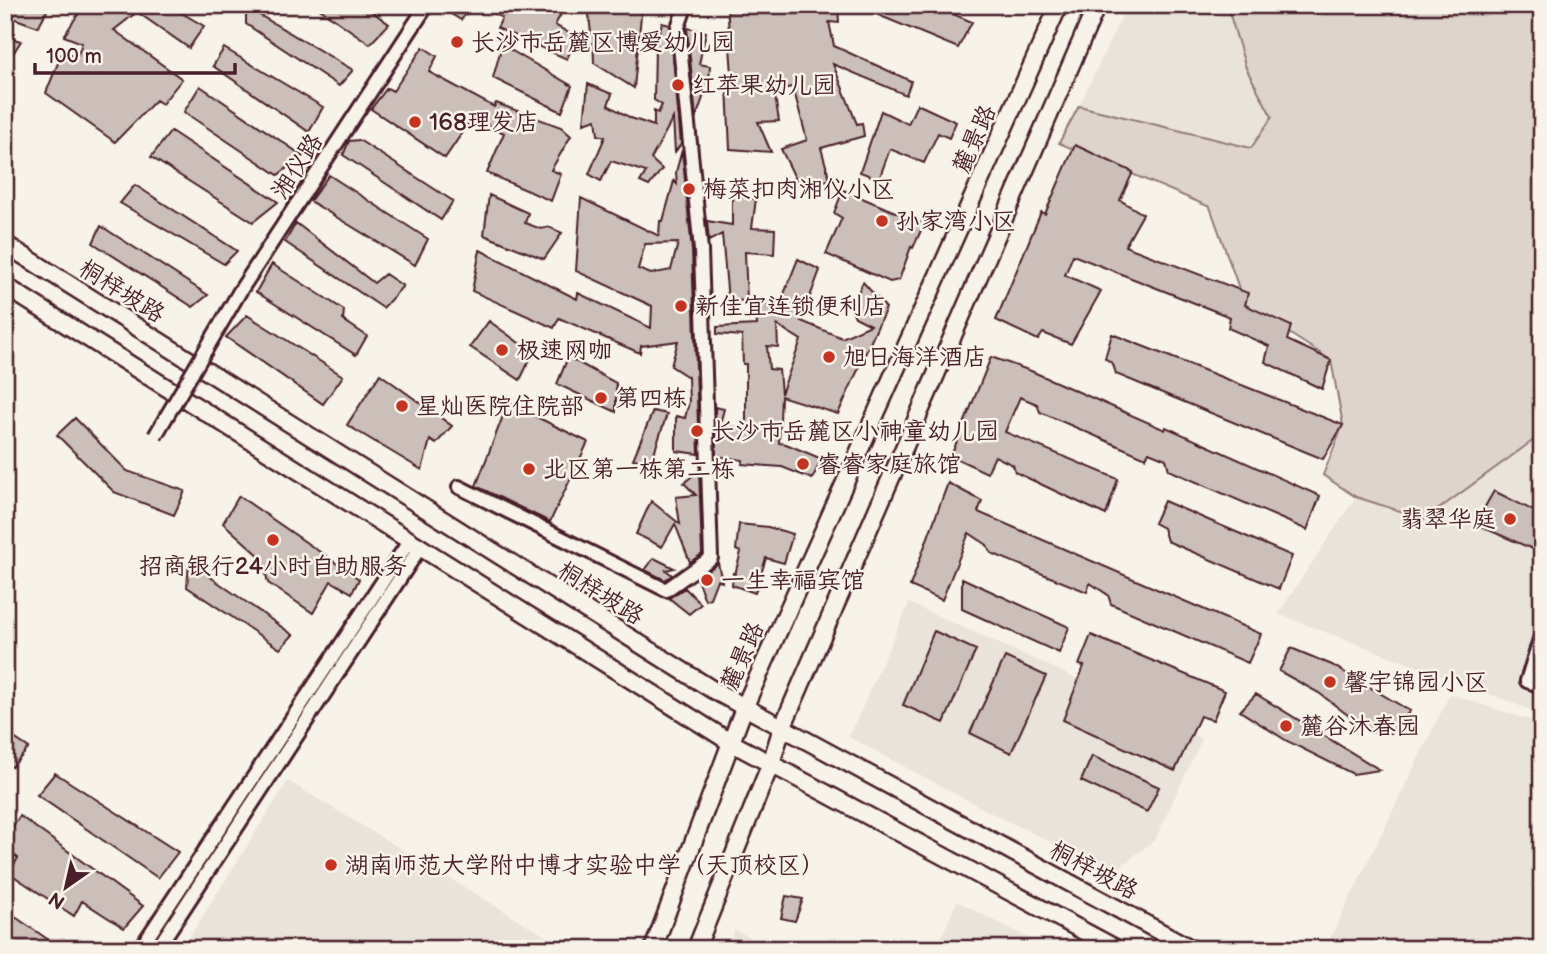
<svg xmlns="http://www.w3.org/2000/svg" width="1547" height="954" viewBox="0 0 1547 954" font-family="'Balsamiq Sans','LXGW WenKai TC',sans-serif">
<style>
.built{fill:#eae3da}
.green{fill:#ded4cc;stroke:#947a7c;stroke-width:2}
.building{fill:#ccbfb9;stroke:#4a1f2b;stroke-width:2;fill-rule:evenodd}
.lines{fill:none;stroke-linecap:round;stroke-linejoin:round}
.minor-casing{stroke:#4a1f2b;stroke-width:18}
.major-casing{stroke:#4a1f2b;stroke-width:21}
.minor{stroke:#f7f3e8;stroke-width:12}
.major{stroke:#f7f3e8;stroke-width:16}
.minor-bridge-casing{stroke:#4a1f2b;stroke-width:18;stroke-linecap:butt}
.minor-bridge{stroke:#f7f3e8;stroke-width:12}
.poi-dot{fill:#c8321e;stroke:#f7f3e8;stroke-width:2.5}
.labels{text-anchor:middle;stroke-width:5;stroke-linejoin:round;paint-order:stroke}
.poi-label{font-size:24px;fill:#4a1f2b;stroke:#f7f3e8;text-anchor:start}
.street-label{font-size:24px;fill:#4a1f2b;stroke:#f7f3e8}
</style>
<rect width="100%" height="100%" fill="#f7f3e8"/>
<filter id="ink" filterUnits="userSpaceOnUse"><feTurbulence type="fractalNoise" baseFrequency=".0143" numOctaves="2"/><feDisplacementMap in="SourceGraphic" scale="14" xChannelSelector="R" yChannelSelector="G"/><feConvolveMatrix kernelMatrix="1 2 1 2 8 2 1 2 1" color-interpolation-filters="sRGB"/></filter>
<g filter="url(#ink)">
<path class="built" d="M1127,5H1227L1246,68L1272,117L1251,148L1079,106Z
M1542,434V714L1278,614L1356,497L1425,519Z
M909,603L1058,670L1202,739L1155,840L1113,872L997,816L849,737Z
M1450,694L1542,724V949H1325Z
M288,781L567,949H182Z
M957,901L1049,949H936Z
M735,930L775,949H727Z"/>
<path class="green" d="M1227,5H1542V434L1425,519L1356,497L1323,475L1343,425L1331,360L1245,305L1210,207L1059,143L1079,106L1251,148L1272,117L1246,68Z"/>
<path class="building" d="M5,5H50L38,27L5,15Z
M84,5H168L204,26L189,48L137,12L114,30L182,79L162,104L156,100L115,142L46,93L62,53L77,57L82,43L64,36Z
M314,5H363L389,24L370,44Z
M436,5H473L461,20Z
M479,5H566L555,25L576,37L567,59L497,28L502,18Z
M588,5H642L634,88L594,63L593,35L591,34Z
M727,5H838L839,23L829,22L834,46L911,81L906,95L833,64L857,124L862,123L864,136L821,148L830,180L798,184L781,149L807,140L793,87L774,90L779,121L758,122L771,152L730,149L727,87L733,88Z
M854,5H932L972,22L958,48Z
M246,7L353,70L339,86L246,24Z
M662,23L670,25L681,144L675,152L673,118L651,159L662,169L649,186L640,182L646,172L611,161L601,181L589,174L605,137L598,135L596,119L584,123L588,84L612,94L608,105L631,118L654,126V111L658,113L662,105L654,100L655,46Z
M687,28L706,32L699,64L710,66L709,80L696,118Z
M5,37L21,41L5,66Z
M502,45L572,86L562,112L493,78Z
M423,47L437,56L429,72L494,107L496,103L561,127L571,136L551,170L561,174L551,201L487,173L504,133L477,120L475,123L471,120L445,158L371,109L387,88L393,91Z
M224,48L323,107L309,132L213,66Z
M200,86L303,156L278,175L184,112Z
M917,104L956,122L949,138L938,133L924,163L890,149L879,179L860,172L881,111L908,124Z
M171,131L278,202L253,222L151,157Z
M359,140L453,201L441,220L343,155L349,141Z
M1075,145L1133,172L1120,200L1143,214L1125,246L1248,293L1245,305L1291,326L1287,340L1331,360L1322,389L1265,362L1269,346L1228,328L1230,317L1073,255L1065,275L1101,291L1071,344L1043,333L1038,340L996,320L1041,212L1045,214Z
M682,150L692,251L699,454L676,451V416L685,418L689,402L688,377L671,366L678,341L641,346L640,353L559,318L554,328L472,291L480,250L577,299L578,293L651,328L652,306L576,271L581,198L659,236L660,221H663L674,181L677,184L676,172ZM678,243L671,270L651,274L638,269L645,244Z
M329,175L428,239L415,265L310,201Z
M135,185L237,251L224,264L120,203Z
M843,190L924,224L913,248L911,247L899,280L890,282L826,254L842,218L834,213Z
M489,195L528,213L525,223L541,229L549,227L562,233L544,259L484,235Z
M732,195L756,199L752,228L775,229L774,254L745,252L747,301L728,300L722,234L709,241L707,221L732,225Z
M296,223L374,283L385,274L403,286L383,308L285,242Z
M101,226L208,295L193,307L93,243Z
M798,259L820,270L801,321L842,338L871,325L855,317L851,307L863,282L886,308L838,414L781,396L779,443L786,444L822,459L812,479L782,467L742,464L743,460L716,456L715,407L724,409L720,424L746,430V364H743L742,336L717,334V327L757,325L756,305L780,304ZM777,325L801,340L781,394L779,370L769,369L767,346L778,347Z
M272,264L344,310L343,320L367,336L356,355L256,292Z
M247,315L343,376L323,404L226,337Z
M489,321L533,353L520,380L470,347Z
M1112,334L1343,425L1323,459L1116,374L1113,364L1105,358Z
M568,357L616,383V412L557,384Z
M991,357L1031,371L1165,430L1166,427L1320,496L1307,530L1169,470L1166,459L1149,452L1146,458L1040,412L1037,404L1020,397L1005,432L1118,479L1106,515L1015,472L1013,465L995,456L987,473L951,456Z
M380,374L452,426L436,444L430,440L422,470L347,425Z
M508,403L588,442L550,522L476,486Z
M653,411L667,414L651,462L633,459Z
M75,418L127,471L185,491L174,515L114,492L57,435Z
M699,470L702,554L690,562L675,524L662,547L636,534L651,501L680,524L676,497L696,495L684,483Z
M948,483L982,501L978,512L1261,634L1248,663L1111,604L1108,595L1090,583L1087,592L991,553L987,545L969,533L942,600L910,586Z
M1494,491L1542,515V553L1475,524Z
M239,496L359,579L352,593L331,581L313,613L268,583L262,558L223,523Z
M1164,501L1292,556L1279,589L1167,541L1163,528L1154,523Z
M739,524L768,527L793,534L784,563L766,558L755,593L732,585L733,573L735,574L741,552L736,550Z
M654,558L674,568L666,570L672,575L665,580L645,570Z
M189,562L293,635L280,649L187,587Z
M718,563L722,582L717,580L710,598L705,600L697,579Z
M962,578L1069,627L1059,653L962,609Z
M685,588L701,604L689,614L669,598Z
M934,631L976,650L944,723L903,705Z
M1091,635L1225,691L1213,720L1200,716L1175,771L1063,720L1084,666L1079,665Z
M1291,648L1332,665L1410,711L1391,733L1370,732L1319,693L1279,671Z
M1005,657L1046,676L1011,753L970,733Z
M1256,694L1380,770L1353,774L1287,741L1240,711Z
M5,732L29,748L12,767L5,763Z
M1092,756L1159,787L1147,812L1081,781Z
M55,773L178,852L158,878L37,795Z
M20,816L143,906L124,928L82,901L74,916L9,873L18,858L5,849V837Z
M786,896L803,899L795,921L781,918Z
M5,910L62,949H5Z"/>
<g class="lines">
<defs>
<path id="minor" d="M205,351L240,291L427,5
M459,487L666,590L711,558L701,250L678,27L686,5
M1542,633L1527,681L1542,686
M140,949L410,540
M157,949L421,546"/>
<path id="major" d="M5,244L713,690L1192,949
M5,286L730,742L1117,949
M653,949L744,708L1059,5
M696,949L771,763L782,728L1097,5"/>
</defs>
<use href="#minor" class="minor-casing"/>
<use href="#major" class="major-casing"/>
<use href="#minor" class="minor"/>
<use href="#major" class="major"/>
<defs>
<path id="minor-bridge" d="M155,436L205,351"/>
</defs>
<use href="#minor-bridge" class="minor-bridge-casing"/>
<use href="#minor-bridge" class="minor-bridge"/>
</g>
</g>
<g class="poi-dot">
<circle cx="457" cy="42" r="7"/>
<circle cx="678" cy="85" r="7"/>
<circle cx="415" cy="122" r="7"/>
<circle cx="689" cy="189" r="7"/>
<circle cx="882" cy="221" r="7"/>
<circle cx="681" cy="306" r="7"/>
<circle cx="502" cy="350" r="7"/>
<circle cx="829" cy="357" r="7"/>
<circle cx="601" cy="398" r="7"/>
<circle cx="402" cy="406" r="7"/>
<circle cx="697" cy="431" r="7"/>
<circle cx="803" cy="464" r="7"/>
<circle cx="529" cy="469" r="7"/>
<circle cx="1510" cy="519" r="7"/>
<circle cx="273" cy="540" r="7"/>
<circle cx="707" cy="580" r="7"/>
<circle cx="1330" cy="682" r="7"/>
<circle cx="1286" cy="726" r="7"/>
<circle cx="331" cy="865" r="7"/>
</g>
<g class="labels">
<g class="poi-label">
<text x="471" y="50">长沙市岳麓区博爱幼儿园</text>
<text x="692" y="93">红苹果幼儿园</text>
<text x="429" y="130">168理发店</text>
<text x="703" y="197">梅菜扣肉湘仪小区</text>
<text x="896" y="229">孙家湾小区</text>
<text x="695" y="314">新佳宜连锁便利店</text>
<text x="516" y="358">极速网咖</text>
<text x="843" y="365">旭日海洋酒店</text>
<text x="615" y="406">第四栋</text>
<text x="416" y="414">星灿医院住院部</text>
<text x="711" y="439">长沙市岳麓区小神童幼儿园</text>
<text x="817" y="472">睿睿家庭旅馆</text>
<text x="543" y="477">北区第一栋第二栋</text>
<text x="1496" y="527" text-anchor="end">翡翠华庭</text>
<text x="273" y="574" text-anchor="middle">招商银行24小时自助服务</text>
<text x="721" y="588">一生幸福宾馆</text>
<text x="1344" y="690">馨宇锦园小区</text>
<text x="1300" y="734">麓谷沐春园</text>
<text x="345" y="873">湖南师范大学附中博才实验中学（天顶校区）</text>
</g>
<g class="street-label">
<text transform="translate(974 139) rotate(-66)" y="8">麓景路</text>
<text transform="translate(297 166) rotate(-57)" y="8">湘仪路</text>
<text transform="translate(122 291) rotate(32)" y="8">桐梓坡路</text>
<text transform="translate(601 593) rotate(32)" y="8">桐梓坡路</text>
<text transform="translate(742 656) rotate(-66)" y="8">麓景路</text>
<text transform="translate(1094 870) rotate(28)" y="8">桐梓坡路</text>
</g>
</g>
<rect width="1547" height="954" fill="none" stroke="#f7f3e8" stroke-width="28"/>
<rect x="14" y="14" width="1519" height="926" fill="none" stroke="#4a1f2b" stroke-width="2.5" filter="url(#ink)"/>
<g transform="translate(66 887) rotate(214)" stroke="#f7f3e8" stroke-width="5" paint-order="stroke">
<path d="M0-5L12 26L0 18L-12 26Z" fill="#4a1f2b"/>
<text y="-10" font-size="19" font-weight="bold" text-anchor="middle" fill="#4a1f2b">N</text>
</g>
<path d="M35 63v10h200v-10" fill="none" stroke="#4a1f2b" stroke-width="3.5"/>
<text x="46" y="63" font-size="21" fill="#4a1f2b" stroke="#f7f3e8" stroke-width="5" paint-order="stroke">100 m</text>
</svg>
